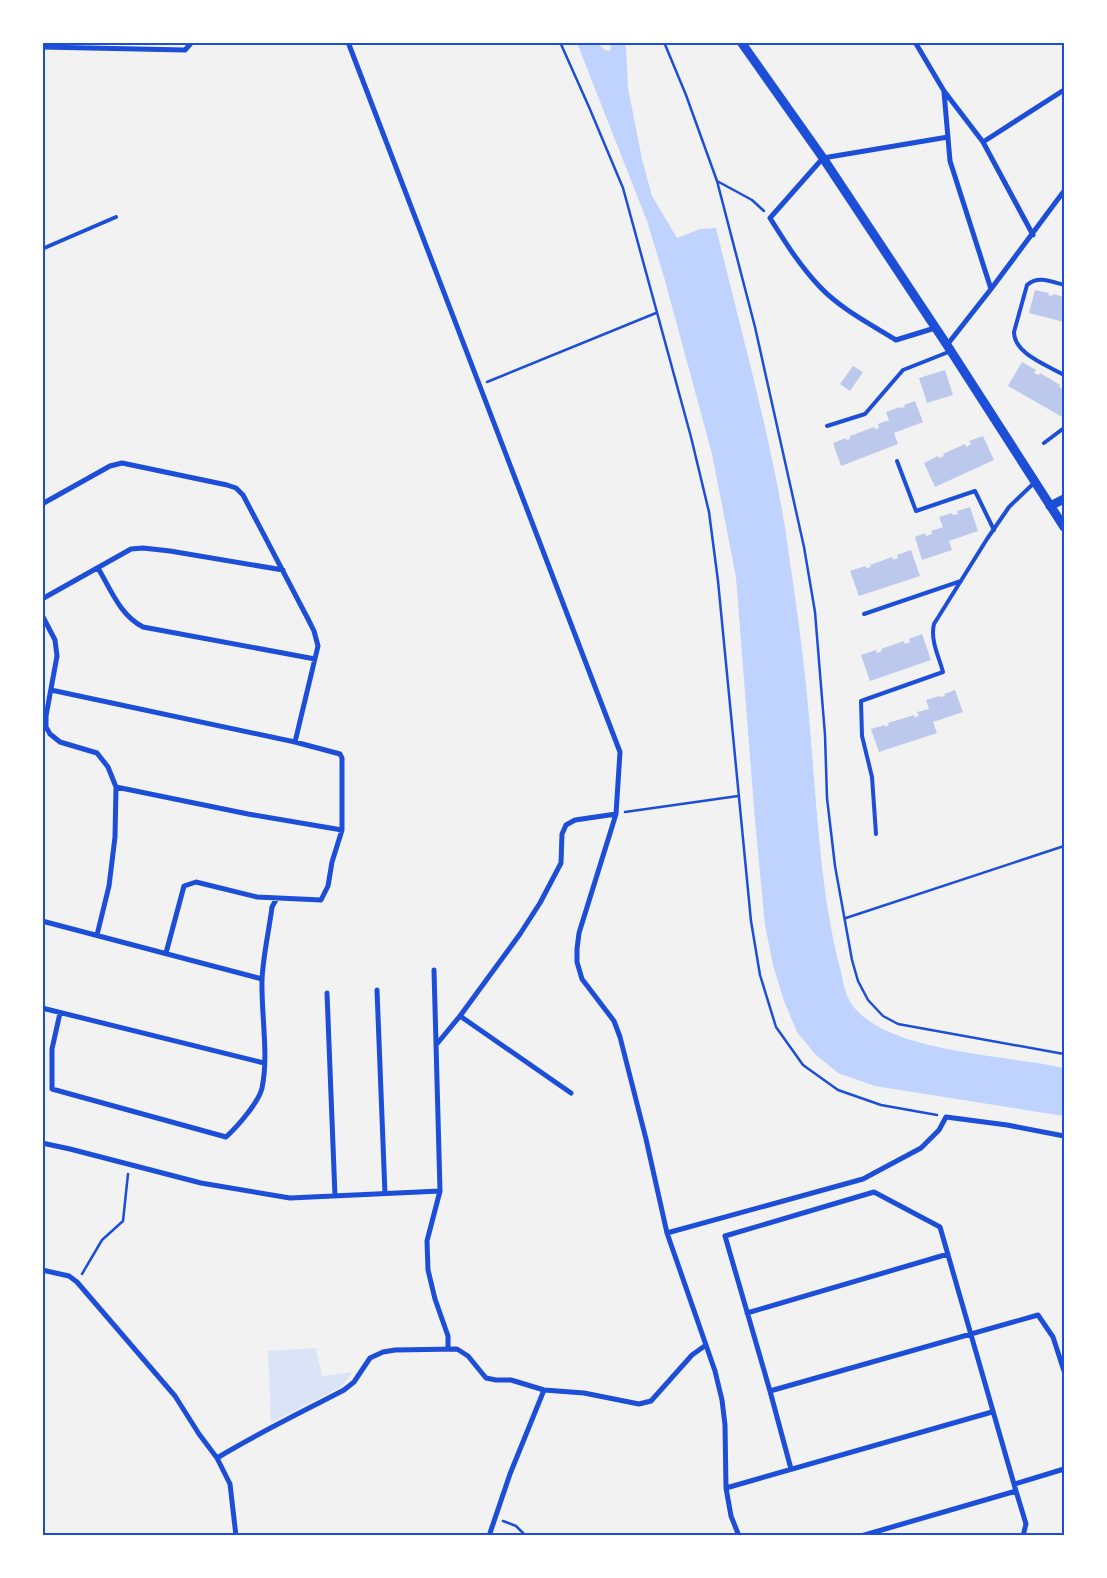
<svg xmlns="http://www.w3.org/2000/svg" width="1107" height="1578" viewBox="0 0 1107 1578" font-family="Commissioner,sans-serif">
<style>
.green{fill:#dbe4f7}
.water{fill:#bfd3fe}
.building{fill:#bdc9ec}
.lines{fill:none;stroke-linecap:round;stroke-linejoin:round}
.path{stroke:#1d4ed8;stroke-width:2.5}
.service{stroke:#1d4ed8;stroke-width:4}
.minor{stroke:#1d4ed8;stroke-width:5}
.tertiary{stroke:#1d4ed8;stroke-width:9}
.neatline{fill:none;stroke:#1d4ed8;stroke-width:2}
</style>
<rect width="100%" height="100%" fill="#f2f2f2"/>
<path class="green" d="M316,1348L322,1376L353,1372L341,1387L271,1423L268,1351Z"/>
<path class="water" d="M577,43H597L605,50L609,51L611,48L609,43H624L626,48L628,88L642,159L652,196L677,238L700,229L716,228C740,327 768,426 785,527C791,570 798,614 803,658C811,724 814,791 821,857C825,896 831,934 841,972C843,983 846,997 853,1006C889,1053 1008,1055 1064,1068V1116L875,1086L838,1073L815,1054L797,1032L784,1001L773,965L765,925L755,821L736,577L712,454L664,277L647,221Z"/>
<path class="building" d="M1035,290L1049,293L1048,295L1052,296L1053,294L1064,297V322L1029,313Z
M1022,362L1036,370L1034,373L1039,375L1040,373L1060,385L1059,387L1064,390V418L1008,386Z
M853,366L863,372L850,391L840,384Z
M945,370L953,395L927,403L919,378Z
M915,401L923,422L894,433L898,444L841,466L833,443L846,438V440L850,439V436L874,427L875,429L879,428L878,424L889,420L886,412L900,407L901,408L905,407L904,405Z
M983,436L994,460L935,487L924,463L938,456L939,458L944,456L943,454L965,444L966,447L971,444L969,441Z
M970,507L978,531L949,541L952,550L922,560L915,537L925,533L926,536L932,534L931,531L943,527L939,517L952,513L953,515L958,514L957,511Z
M911,550L920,576L859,596L850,571L865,566L866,568L871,567L870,565L892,557L893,560L898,558L897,555Z
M922,634L931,660L870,681L861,655L876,650L877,653L882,651L881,649L904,641L905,644L910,642L909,639Z
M955,690L963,712L933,722L937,733L879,752L871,729L885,725V727L889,725L888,723L914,715V717L919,716L917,712L929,709L926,700L940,696L941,697L945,696L944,694Z"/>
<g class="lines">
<path class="path" d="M560,42L589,107L623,188L691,437L709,512L718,581L751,921L760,975L776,1027L803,1065L838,1090L881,1105L937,1115
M664,42L686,95L717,181L755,327L804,547L815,612L825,735L827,798L835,866L852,960L858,981L868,1000L883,1016L898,1024L1064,1054
M717,181L752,200L764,211
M487,382L656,313
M625,812L738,796
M846,918L1064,846
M82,1274L102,1240L123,1221L128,1174
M503,1521L516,1526L526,1536"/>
<path class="service" d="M42,249L116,217
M1064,285C1052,282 1038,275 1027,285L1014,332C1014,354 1047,365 1064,375
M827,426L865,414L903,370L951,351
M1044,443L1064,428
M897,461L916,511L975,491L994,530
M864,614L961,581
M876,834L872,777L862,736L861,701L943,672C939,657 930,640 934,624L987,539L1009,507L1035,482"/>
<path class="minor" d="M348,42L620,752L616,814L579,933L577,949V962L582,979L614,1021L620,1037L646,1139L667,1233L715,1371L722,1400L725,1425L726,1488L731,1516L739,1536
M915,42L944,91L983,142L1033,235
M42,47L185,50L192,42
M944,92L950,161L991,289
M983,142L1064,90
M935,328L896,340C870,324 841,309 820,287C800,266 785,242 770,218L823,158L948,137
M947,345L991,289L1064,191
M42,504L110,466L122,463L227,485L236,488L243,495L308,619L314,631L318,646L295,742
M98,568C111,590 120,615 143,627L315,659
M42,599L131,549L143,548L170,551L283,570
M42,615L55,640L57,656L46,716V727L50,734L60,742L97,753L108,767L116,787L115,837L109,886L97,935
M51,690L295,742L340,754L342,758V830L332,862L328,886L321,900L257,897L196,882L184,886L166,953
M116,787L248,814L342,830
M42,921L262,979
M377,990L385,1194
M327,993L335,1196
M42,1008L264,1063
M60,1013L52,1049V1089L226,1137C237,1127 259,1102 262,1088C269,1056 261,1013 262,980C263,956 269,931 272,907L277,898
M460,1016L571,1093
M436,1045L460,1016L520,934L540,903L561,863L562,834L566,825L575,820L616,814
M42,1143L70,1149L201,1183L290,1198L440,1191L434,970
M440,1191L427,1241L428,1270L435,1299L448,1336V1349
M667,1233L863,1179L921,1148L939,1130L946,1117L1007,1125L1064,1136
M42,1270L69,1276L77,1282L175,1396L199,1434L217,1458L230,1484L236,1536
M747,1313L948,1254
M770,1391L1038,1315L1053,1337L1064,1371
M217,1458C258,1433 302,1412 344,1390L354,1382L370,1358L383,1352L395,1350L457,1349L468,1356L486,1378L496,1380H511L544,1390L584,1393L639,1404L651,1401L692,1355L706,1345
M791,1469L770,1391L725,1236L874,1192L940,1227L1016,1491L861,1536
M1015,1484L1064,1469
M726,1488L992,1412
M1016,1491L1026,1524L1023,1536
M489,1536L510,1474L544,1390"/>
<path class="tertiary" d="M741,42L823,158L947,345L1064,527
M1050,506L1064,499"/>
</g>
<rect width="1107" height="1578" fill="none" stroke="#ffffff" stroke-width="88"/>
<rect x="44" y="44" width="1019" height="1490" class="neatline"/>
</svg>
